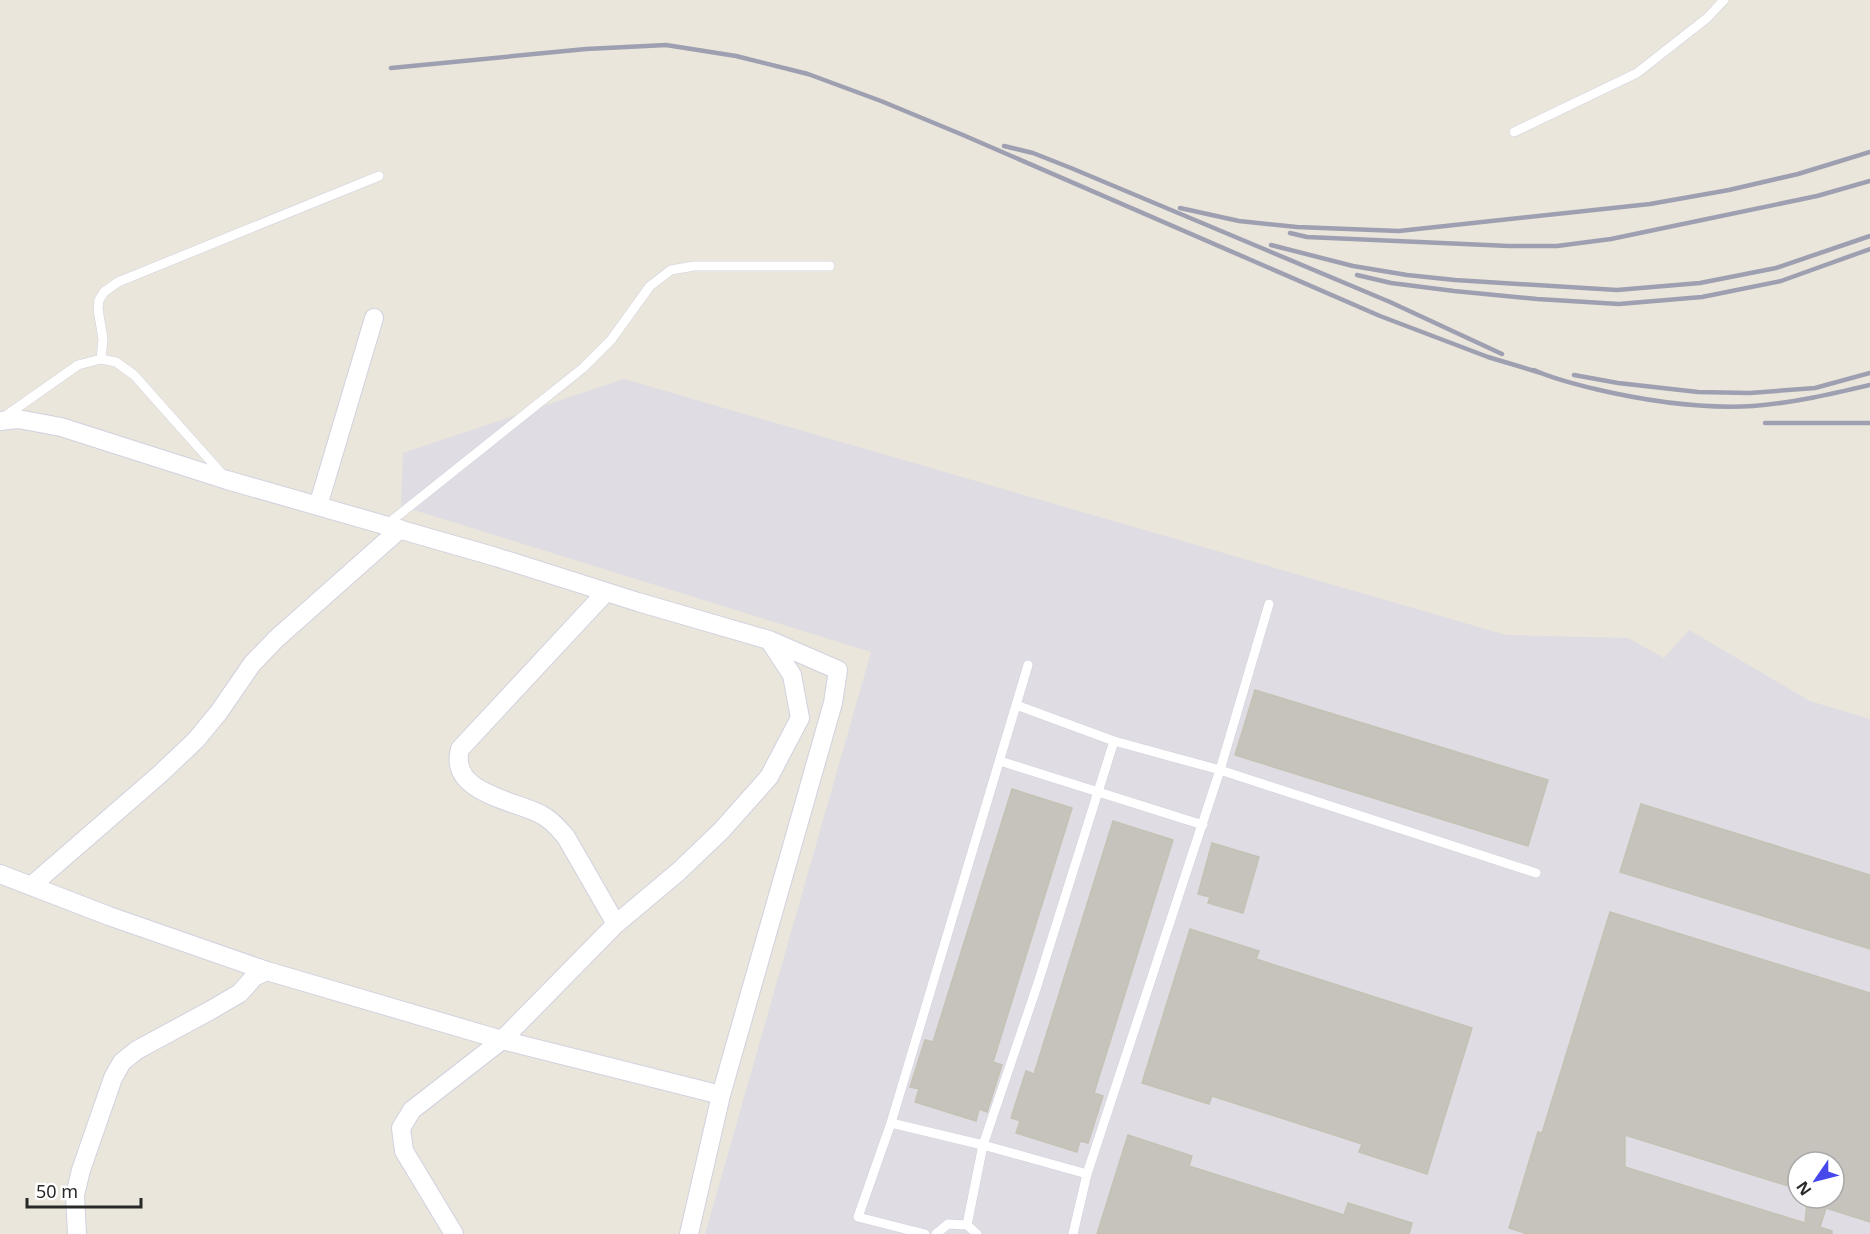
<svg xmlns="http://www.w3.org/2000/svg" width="1870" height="1234" viewBox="0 0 1870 1234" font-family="'Noto Sans',sans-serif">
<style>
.industrial{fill:#dfdce3;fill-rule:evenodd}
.building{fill:#c5c3bb;stroke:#c5c2b5;stroke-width:1.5;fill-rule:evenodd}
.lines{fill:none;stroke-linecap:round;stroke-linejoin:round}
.service-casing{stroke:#d1d1e0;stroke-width:10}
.minor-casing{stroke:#d1d1e0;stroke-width:20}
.service{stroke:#fff;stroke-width:9}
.minor{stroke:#fff;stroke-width:18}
.rail{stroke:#9f9fb2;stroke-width:4.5}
</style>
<rect width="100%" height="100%" fill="#eae6db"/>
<path class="industrial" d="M624,379L1506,635L1628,638L1664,658L1689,630L1810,701L1870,719V1234H705L871,652L401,506L403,453ZM1798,1162H1834V1198H1798Z"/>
<path class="building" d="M1255,690L1548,780L1528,846L1235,755Z
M1012,789L1072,808L993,1062L1002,1065L987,1112L979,1109L976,1121L915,1102L919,1089L910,1087L925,1040L933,1042Z
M1641,804L1870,875V949L1620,872Z
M1113,821L1173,840L1094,1093L1103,1096L1088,1143L1080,1141L1077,1152L1016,1133L1020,1121L1011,1118L1026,1071L1034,1074Z
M1212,843L1259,857L1243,913L1208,903L1210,897L1198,894Z
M1610,912L1870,993V1222L1826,1208L1820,1227L1832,1231V1234H1528L1509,1228L1538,1132L1542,1133ZM1625,1135L1798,1189V1162H1834V1198H1804L1803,1201L1807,1202L1805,1223L1625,1167Z
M1190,929L1259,951L1256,959L1472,1028L1427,1174L1359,1152L1362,1144L1212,1096L1209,1104L1142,1083Z
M1128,1135L1192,1156L1189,1166L1344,1215L1348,1203L1412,1223L1409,1234H1097Z"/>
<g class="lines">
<defs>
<path id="service" d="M1514,132L1637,73L1707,18L1724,0
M101,359L103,339L98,309L99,300L104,292L118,282L379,176
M4,417L78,365L101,359L116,362L134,375L223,475
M385,526L583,368L611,340L650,286L671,270L694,266H830
M1016,705L1114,741L1220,770L1536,873
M1000,761L1203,825
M891,1123L1028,665
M967,1225L983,1145L1037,986L1114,741
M925,1234L858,1217L891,1123L983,1145L1087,1174
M936,1234L948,1224L967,1225L977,1234
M1073,1234L1087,1174L1220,770L1269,604"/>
<path id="minor" d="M0,421L18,419L61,427L227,480L496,557L638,602L769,640L838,670L833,703L721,1095L689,1234
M318,506L374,318
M606,592L460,749C448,793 514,800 542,815C552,820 559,829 566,837L616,924
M0,874L109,916L267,971L502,1040L721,1095
M31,886L159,775L196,740L219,712L252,664L276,639L400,529
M77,1234L75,1195L81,1170L113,1078L122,1062L137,1050L211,1010L240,993L254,977L267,971
M454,1234L404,1151L401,1128L412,1110L502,1040L616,924L678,872L721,831L769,777L800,718L792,675L769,640"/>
</defs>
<use href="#service" class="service-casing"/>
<use href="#minor" class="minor-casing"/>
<use href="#service" class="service"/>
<use href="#minor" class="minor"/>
<path class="rail" d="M391,68L586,49L666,45L736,56L808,74L881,101L963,135L1380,316L1488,357L1541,373
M1004,146L1033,153L1071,168L1390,302L1502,354
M1180,208L1239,221L1297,227L1399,231L1650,204L1729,190L1798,174L1870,152
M1290,233L1307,237L1509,246H1557L1611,239L1817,196L1870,181
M1271,245L1353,266L1407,275L1455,280L1617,290L1700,283L1776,268L1870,236
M1357,275L1391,283L1454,291L1537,299L1619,304L1702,297L1781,281L1870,249
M1534,370C1553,379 1575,384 1595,389C1646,401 1701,409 1753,406C1793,403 1832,394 1870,385
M1574,375L1618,383L1698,392L1750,393L1815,388L1870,373
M1765,423H1870"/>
</g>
<g transform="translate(1816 1180) rotate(235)"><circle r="28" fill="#ffffff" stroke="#a9a9a9" stroke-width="1.5"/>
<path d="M0-4.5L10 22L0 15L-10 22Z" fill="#4748eb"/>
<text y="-9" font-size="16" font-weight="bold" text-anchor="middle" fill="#292929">N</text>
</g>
<path d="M27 1198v9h114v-9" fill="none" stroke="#292929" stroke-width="3"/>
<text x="36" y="1198" font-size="18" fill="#292929" stroke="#ffffff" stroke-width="4.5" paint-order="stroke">50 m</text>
</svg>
